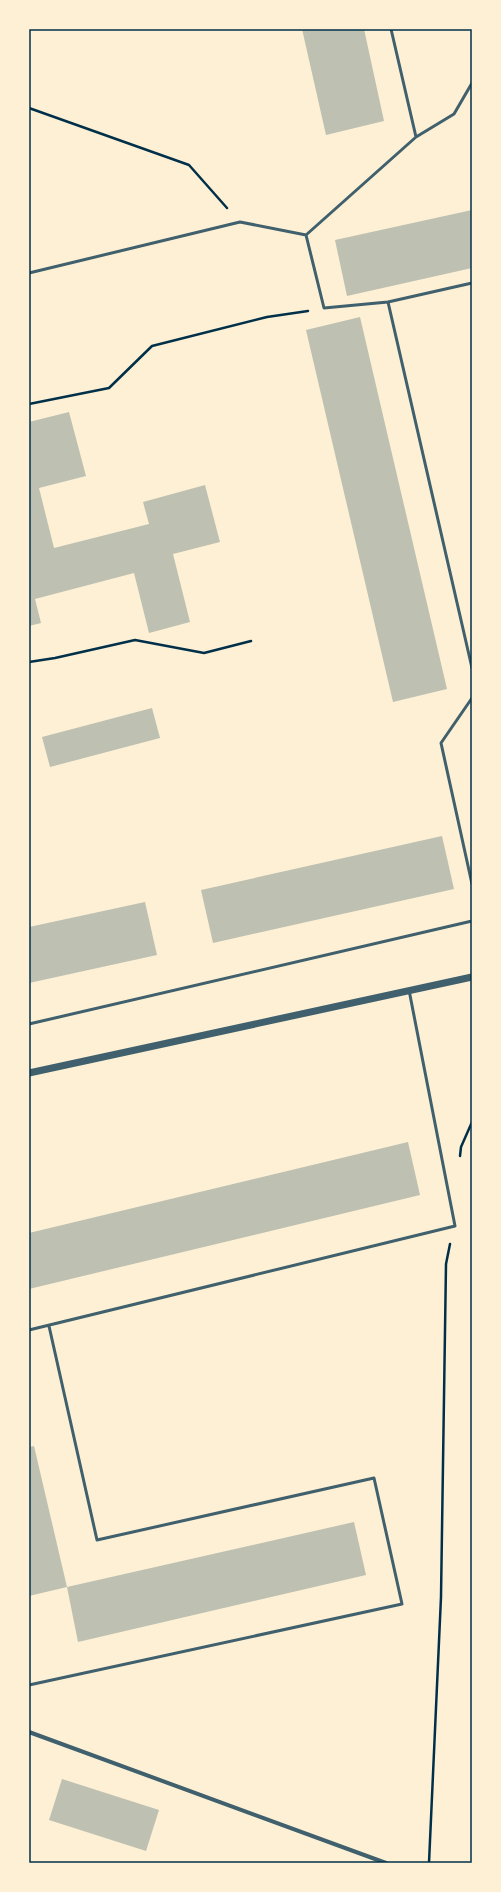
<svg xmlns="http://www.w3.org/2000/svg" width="501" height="1892" viewBox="0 0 501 1892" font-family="Ubuntu,sans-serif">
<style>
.building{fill:#bec0b2}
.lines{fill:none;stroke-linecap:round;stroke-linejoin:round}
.path{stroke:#003049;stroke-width:2.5}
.service{stroke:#3f606c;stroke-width:3}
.minor{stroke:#3f606c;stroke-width:4}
.tertiary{stroke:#3f606c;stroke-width:7}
.neatline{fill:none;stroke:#003049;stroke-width:1.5}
</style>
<rect width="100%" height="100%" fill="#fdf0d5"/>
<path class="building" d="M302,29H364L384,121L326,135Z
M472,210V268L347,296L335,240Z
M360,317L447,689L393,702L306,330Z
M69,412L86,476L39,488L54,548L149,524L143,502L205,485L220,542L173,554L190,622L149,633L134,573L35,599L41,623L29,626V422Z
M152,708L160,738L50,767L42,737Z
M442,836L454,889L213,943L201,890Z
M145,902L157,955L29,983V927Z
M408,1142L420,1195L29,1289V1233Z
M34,1446L67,1587L29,1596V1447Z
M354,1522L366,1575L78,1642L67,1587Z
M62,1779L159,1810L146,1851L49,1820Z"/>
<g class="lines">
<path class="path" d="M29,108L189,165L227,208
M29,404L109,388L152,346L267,317L308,311
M29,662L55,658L135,640L204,653L251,641
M460,1156L461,1147L472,1122
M429,1863L441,1597L446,1264L450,1244"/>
<path class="service" d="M416,137L454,114L472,83
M29,273L240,222L306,235
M472,283L388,302L472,668
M388,302L324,308L306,235L416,137L391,29
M472,698L441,743L472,884
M29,1024L472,921
M29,1330L455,1226L409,990
M29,1685L402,1604L374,1478L97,1540L49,1326"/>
<path class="minor" d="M29,1732L386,1863"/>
<path class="tertiary" d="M29,1073L472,977"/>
</g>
<rect width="501" height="1892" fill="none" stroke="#fdf0d5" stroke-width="60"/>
<rect x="30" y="30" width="441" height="1832" class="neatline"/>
</svg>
